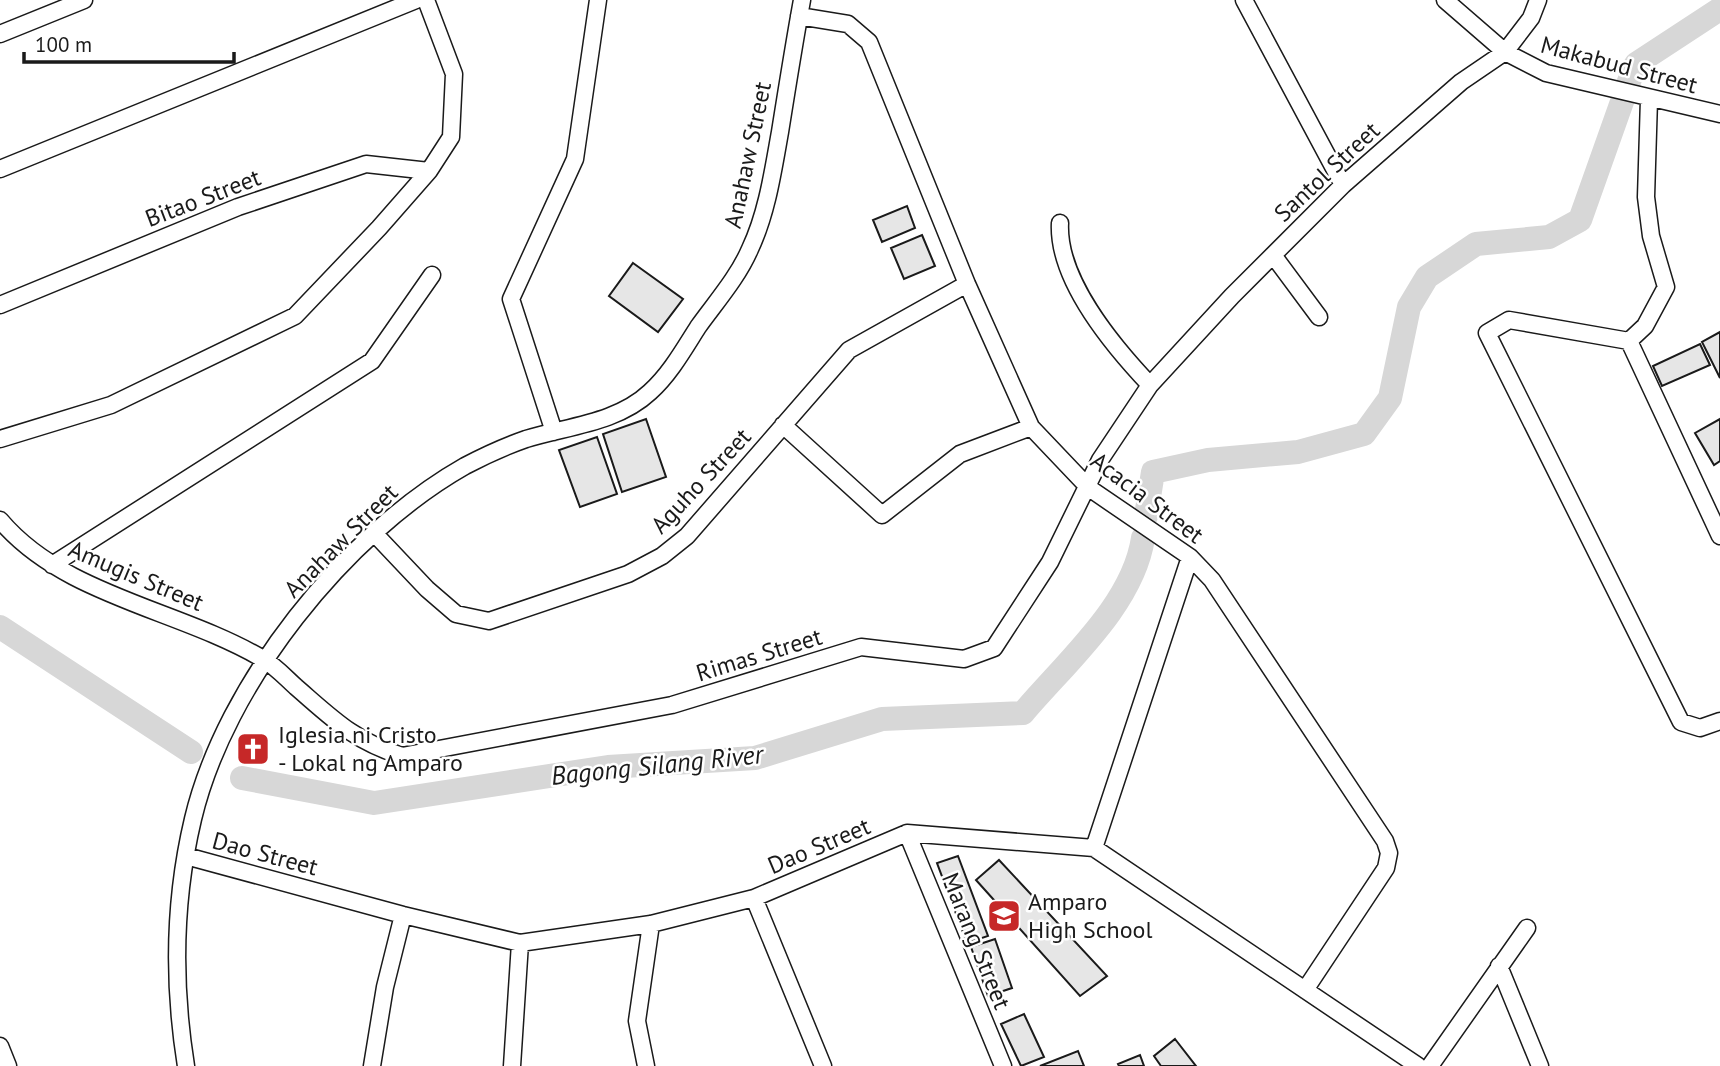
<svg xmlns="http://www.w3.org/2000/svg" width="1720" height="1066" viewBox="0 0 1720 1066" font-family="'PT Sans',sans-serif">
<style>
.lines{fill:none;stroke-linecap:round;stroke-linejoin:round}
.river{stroke:#d7d7d7;stroke-width:24}
.building{fill:#e6e6e6;stroke:#1a1a1a;stroke-width:2}
.minor-casing{stroke:#1a1a1a;stroke-width:19}
.minor{stroke:#fff;stroke-width:16}
.labels{text-anchor:middle;stroke-width:5;stroke-linejoin:round;paint-order:stroke}
.street-label{font-size:24px;fill:#1a1a1a;stroke:#fff}
.poi-label{font-size:24px;fill:#1a1a1a;stroke:#fff;text-anchor:start}
.water-label{font-size:26px;font-style:italic;fill:#1a1a1a;stroke:#fff}
</style>
<rect width="100%" height="100%" fill="#fff"/>
<g class="lines">
<path class="river" d="M1628,84L1636,64L1720,9
M1146,516L1153,472L1208,460L1298,452L1364,434L1390,398L1409,307L1427,277L1476,244L1549,237L1580,220L1624,96
M0,627L191,752
M242,778L374,803L608,767L755,758L882,719L1023,713C1066,662 1133,605 1143,538"/>
</g>
<path class="building" d="M907,206L915,228L882,242L873,220Z
M922,235L935,266L904,279L891,248Z
M633,263L683,299L658,332L609,296Z
M1720,332V378L1702,342Z
M1700,344L1710,365L1662,386L1653,366Z
M646,419L666,477L622,492L603,434Z
M1720,419V461L1714,465L1695,433Z
M597,437L617,494L580,507L559,450Z
M958,856L988,936L967,943L937,863Z
M999,860L1107,976L1080,996L976,880Z
M995,939L1012,988L988,996L971,947Z
M1024,1014L1044,1057L1021,1066L1001,1024Z
M1175,1039L1196,1066H1161L1154,1056Z
M1078,1051L1084,1066H1040Z
M1140,1055L1144,1066H1119L1118,1064Z"/>
<g class="lines">
<defs>
<path id="minor" d="M1244,0L1343,185
M1445,0L1505,52L1546,73L1720,114
M799,16L848,24L869,42L967,284L1031,427L1089,488L1190,557L1212,580L1385,841L1389,853L1386,868L1305,990
M0,34L84,0
M1649,99L1646,197L1651,236L1666,287L1645,326L1629,341L1720,536
M0,169L416,0
M1060,223C1057,279 1113,346 1150,385
M1273,255L1319,317
M0,305L238,207L366,164L429,171
M1629,341L1509,320L1487,333L1681,722L1700,728L1720,721
M783,425L882,515L960,454L1031,427
M554,432L511,299L575,159L598,0
M0,439L111,405L295,316L379,228L429,171L451,137L454,74L426,0
M0,520C64,596 178,609 263,659C275,666 285,677 296,687C333,719 354,741 402,756L672,705L861,647L964,659L994,648L1050,562L1100,460L1150,385L1232,296L1343,185L1461,82L1505,52L1531,18L1538,0
M374,533L427,589L456,614L489,621L628,574L662,556L687,536L849,350L967,284
M52,565L372,361L432,275
M907,833L1003,1066
M1094,848L1190,557
M186,856L403,915L520,943L651,924L754,898L907,833L1094,848L1418,1066
M754,898L823,1066
M1499,966L1540,1066
M0,1046L8,1066
M186,1066C173,985 174,899 193,819C225,684 345,534 465,466C484,456 506,446 526,439C568,426 617,423 650,392C670,374 684,349 698,327C716,302 738,277 750,249C767,213 773,171 780,132C787,88 794,44 802,0
M372,1066L385,987L403,915
M512,1066L520,943
M646,1066L637,1021L651,924
M1430,1066L1527,928"/>
</defs>
<use href="#minor" class="minor-casing"/>
<use href="#minor" class="minor"/>
</g>
<defs>
<symbol id="church-square" viewBox="-11 -11 22 22"><rect x="-9" y="-9" width="18" height="18" rx="4" fill="#c62828" stroke="#fff"/><path d="M-1.2-6h2.4v3.5h3.3v2.4h-3.3V6h-2.4V-.1h-3.3v-2.4h3.3Z" fill="#fff"/></symbol>
<symbol id="school-square" viewBox="-11 -11 22 22"><rect x="-9" y="-9" width="18" height="18" rx="4" fill="#c62828" stroke="#fff"/><path d="M0-5L7-2L0 1L-7-2ZM-4 1L0 2.5L4 1V4Q0 6-4 4Z" fill="#fff"/></symbol>
</defs>
<g fill-rule="evenodd">
<use href="#church-square" x="234" y="730" width="38" height="38"/>
<use href="#school-square" x="985" y="897" width="38" height="38"/>
</g>
<g class="labels">
<g class="street-label">
<text transform="translate(1619 65) rotate(15)" y="8">Makabud Street</text>
<text transform="translate(748 155) rotate(-78)" y="8">Anahaw Street</text>
<text transform="translate(1327 172) rotate(-43)" y="8">Santol Street</text>
<text transform="translate(203 198) rotate(-21)" y="8">Bitao Street</text>
<text transform="translate(701 481) rotate(-47)" y="8">Aguho Street</text>
<text transform="translate(1147 498) rotate(37)" y="8">Acacia Street</text>
<text transform="translate(341 541) rotate(-45)" y="8">Anahaw Street</text>
<text transform="translate(136 576) rotate(23)" y="8">Amugis Street</text>
<text transform="translate(759 655) rotate(-17)" y="8">Rimas Street</text>
<text transform="translate(819 846) rotate(-23)" y="8">Dao Street</text>
<text transform="translate(265 854) rotate(15)" y="8">Dao Street</text>
<text transform="translate(976 941) rotate(68)" y="8">Marang Street</text>
</g>
<g class="poi-label">
<text x="278" y="743">Iglesia ni Cristo<tspan x="278" dy="28">- Lokal ng Amparo</tspan></text>
<text x="1028" y="910">Amparo<tspan x="1028" dy="28">High School</tspan></text>
</g>
<g class="water-label">
<text transform="translate(657 765) rotate(-6)" y="9">Bagong Silang River</text>
</g>
</g>
<path d="M24 52v10h210v-10" fill="none" stroke="#1a1a1a" stroke-width="3.5"/>
<text x="35" y="52" font-size="21" fill="#1a1a1a" stroke="#ffffff" stroke-width="5" paint-order="stroke">100 m</text>
</svg>
